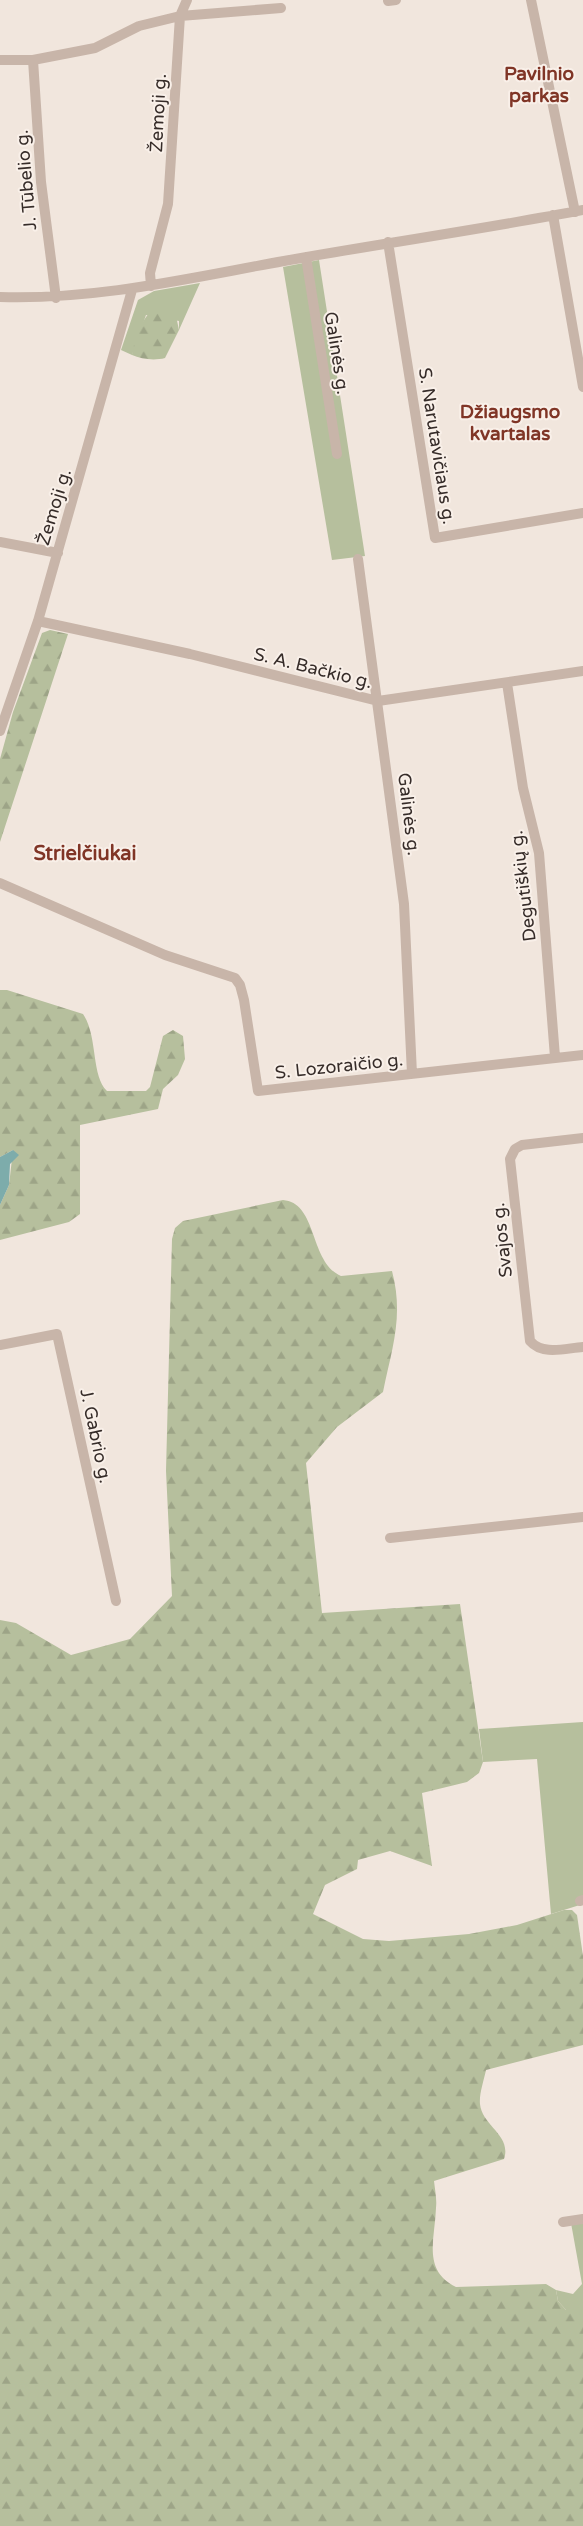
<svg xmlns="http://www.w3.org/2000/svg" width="583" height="2526" viewBox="0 0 583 2526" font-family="'Varela Round',sans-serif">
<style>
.grass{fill:#b6bf9d}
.forest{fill:url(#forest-firs)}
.water{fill:#7dacab}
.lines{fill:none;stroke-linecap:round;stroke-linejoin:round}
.minor{stroke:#c8b5a9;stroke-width:10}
.labels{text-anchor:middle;stroke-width:4;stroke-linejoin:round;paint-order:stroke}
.street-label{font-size:18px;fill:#362c29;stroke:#f9f0e9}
.neighbourhood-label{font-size:19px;font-weight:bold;fill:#803526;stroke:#f9f0e9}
.quarter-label{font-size:20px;font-weight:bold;fill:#803526;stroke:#f9f0e9}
</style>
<defs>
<pattern id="forest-firs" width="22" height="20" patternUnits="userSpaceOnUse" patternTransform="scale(1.25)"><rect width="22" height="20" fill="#b6bf9d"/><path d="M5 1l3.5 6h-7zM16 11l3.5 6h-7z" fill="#9da487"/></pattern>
</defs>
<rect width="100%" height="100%" fill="#f1e6dd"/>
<path class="grass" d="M319,260L365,556L332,560L283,267Z
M200,283L179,330V321L146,315L132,355L121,350L138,300L154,291Z
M583,1722V1904L551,1914L537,1759L483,1762L479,1729Z
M583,2221V2310H566L558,2301L556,2290L573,2294L582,2284L571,2223Z"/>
<path class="forest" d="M155,308L168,310L176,316L179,330L165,358C154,361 141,359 132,355C135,338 141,318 155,308Z
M50,630L68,634L0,842V759L13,712L42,633Z
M0,990H7L83,1014C98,1036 91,1076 107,1091H146L150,1087L163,1036L173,1030L183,1036L185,1059L178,1075L163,1089L158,1109L80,1125V1214L69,1222L0,1240V1205L9,1185L13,1150L0,1157Z
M283,1200C318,1203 309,1262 341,1276L392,1271C404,1316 392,1348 383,1392L337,1427L306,1463L322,1613L460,1604L483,1762L479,1773L467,1782L422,1793L432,1866L390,1851L358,1860L357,1869L325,1885L313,1914L363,1939L389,1941L469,1934L517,1925L564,1910H572L577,1915L583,1956V2045L486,2070C484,2080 479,2094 480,2104C482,2126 512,2135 504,2159L434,2181C435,2190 437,2199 436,2208C435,2239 422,2270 456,2287L546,2284L556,2290L558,2301L566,2310H583V2526H0V1620L16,1623L71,1655L130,1639L172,1596L166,1471L172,1239L175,1228L183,1221Z"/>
<path class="water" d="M13,1150L19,1155L10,1164L9,1185L0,1205V1157Z"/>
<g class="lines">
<path class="minor" d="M531,0L575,212
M388,1L396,0
M0,60H33L95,48L139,26L180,16L281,8
M33,60L41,182L56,298
M553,215L583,387
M388,242L435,538L583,513
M306,257L337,454
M151,286L150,273L168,204L180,16L187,0
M0,297C98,300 189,278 284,261C384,243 484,229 583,210
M0,542L58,553
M358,559L404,904L412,1074
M38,621L190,654L378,701L583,671
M507,683L523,788L539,853L555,1057
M0,731L38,621L132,290
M0,883L165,955L235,978L240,985L244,1000L258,1091L583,1055
M583,1138L522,1145L515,1149L510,1159L530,1341C543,1356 566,1348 583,1347
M0,1345L57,1334L116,1601
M390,1538L583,1517
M580,1901L583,1900
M563,2222L583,2219"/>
</g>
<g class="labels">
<g class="street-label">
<text transform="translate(158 113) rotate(-87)" y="6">Žemoji g.</text>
<text transform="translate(26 180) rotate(-95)" y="6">J. Tūbelio g.</text>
<text transform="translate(337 353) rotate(81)" y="6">Galinės g.</text>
<text transform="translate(437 446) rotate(81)" y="6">S. Narutavičiaus g.</text>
<text transform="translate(54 507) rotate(-73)" y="6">Žemoji g.</text>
<text transform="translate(313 668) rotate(14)" y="6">S. A. Bačkio g.</text>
<text transform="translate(409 814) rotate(83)" y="6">Galinės g.</text>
<text transform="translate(523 886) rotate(-97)" y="6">Degutiškių g.</text>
<text transform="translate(339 1066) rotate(-6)" y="6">S. Lozoraičio g.</text>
<text transform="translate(502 1240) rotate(-96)" y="6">Svajos g.</text>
<text transform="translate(96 1436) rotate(78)" y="6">J. Gabrio g.</text>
</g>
<g class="neighbourhood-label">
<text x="539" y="80">Pavilnio<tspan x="539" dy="22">parkas</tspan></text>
<text x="510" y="418">Džiaugsmo<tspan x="510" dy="22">kvartalas</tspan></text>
</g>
<g class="quarter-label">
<text x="85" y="860">Strielčiukai</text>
</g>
</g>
</svg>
